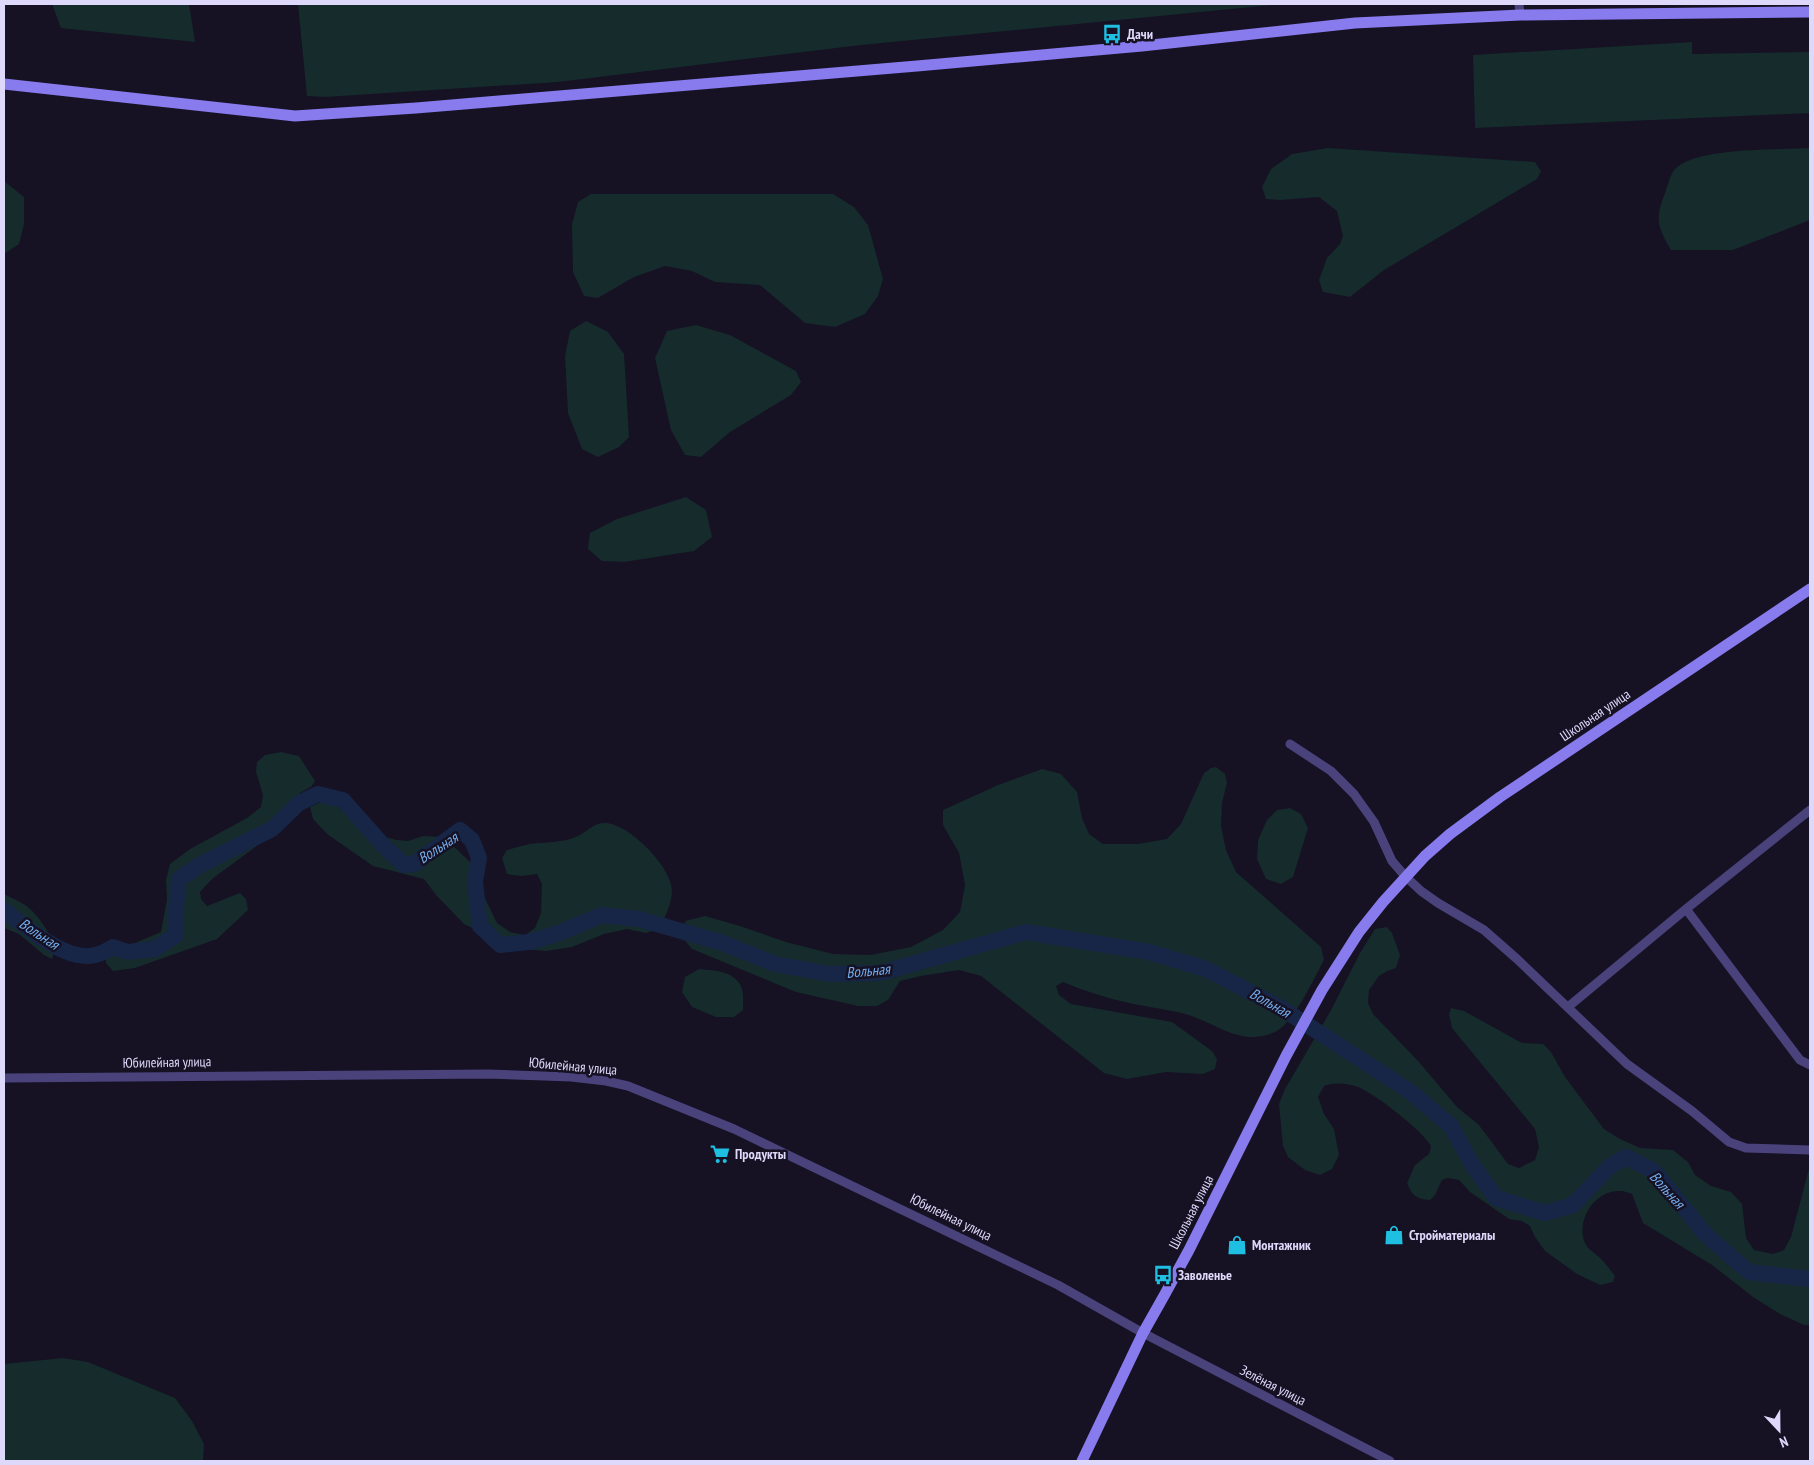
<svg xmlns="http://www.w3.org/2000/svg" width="1814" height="1465" viewBox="0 0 1814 1465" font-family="'PT Sans Narrow',sans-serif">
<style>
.green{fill:#152b2c}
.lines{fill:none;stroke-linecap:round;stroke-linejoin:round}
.river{stroke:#172647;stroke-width:16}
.street{stroke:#49427b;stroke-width:9}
.secondary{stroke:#877bed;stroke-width:11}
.labels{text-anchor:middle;stroke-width:5;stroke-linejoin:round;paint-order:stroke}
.poi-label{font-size:14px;font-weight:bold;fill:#ded8fa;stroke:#161123;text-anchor:start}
.street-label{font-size:14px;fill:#ded8fa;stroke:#161123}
.water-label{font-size:15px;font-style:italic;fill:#73acec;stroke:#161123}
</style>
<rect width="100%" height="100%" fill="#161123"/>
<path class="green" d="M52,4H189L195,42L61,28Z
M298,4H1283L861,45L558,82L325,97L307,96Z
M1692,42V54L1810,52V113L1475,128L1473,55Z
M1328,148L1535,162L1541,171L1537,179L1384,270L1350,297L1323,292L1319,280L1327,258L1340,244L1343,236L1337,211L1319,197L1280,200L1266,199L1262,187L1271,169L1292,154Z
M1810,148V220L1733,250H1671C1657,227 1655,218 1665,193C1668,185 1670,174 1676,168C1699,147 1777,150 1810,148Z
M4,181L24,197V224L19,244L4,254Z
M591,194H833L854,207L868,225L883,279L878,296L865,314L835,327L805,323L760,285L715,282L692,271L665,266L634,277L598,298L584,296L573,272L572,224L578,202Z
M586,321L608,332L624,354L629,437L619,447L598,457L582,449L568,413L565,356L570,331Z
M696,325L730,335L796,371L801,382L791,395L730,432L701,457L685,455L671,430L655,358L667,331Z
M686,497L706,510L712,537L694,551L624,562L602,561L588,549L590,533L617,519Z
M281,752L299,756L315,781L311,787L300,793L292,817L285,825L212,879L200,892L201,899L207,906L240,893L246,899L248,910L217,939L135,968L113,971L106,963V955L161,932L167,899L166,880L170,864L190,849L247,818L261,807L263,795L256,772L257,762L265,755Z
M1216,767L1225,774L1227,783L1222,803L1221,826L1226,850L1236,872L1321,947L1324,960C1313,980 1294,1023 1275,1032C1241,1048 1215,1022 1185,1014C1167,1009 1147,1007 1129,1003C1107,998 1084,991 1063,982L1056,986L1059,995L1071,1004L1172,1022L1212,1051L1217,1059L1215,1069L1203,1074L1166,1072L1127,1079L1104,1073L981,976L959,970L921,976L900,981L888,1000L877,1006H858L796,992L692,949L682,937L685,921L705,916L740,926L786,942L833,954L870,955L911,947L943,930L960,912L965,885L959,853L943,825V810L998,785L1042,769L1061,774L1077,792L1082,818L1089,834L1103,844H1138L1167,839L1181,824L1204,773L1211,768Z
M328,799L372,834L397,840L408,841L423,836L444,837L470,862L482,892L497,923L510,932L525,935L535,928L541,913L542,884L537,874L521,876L507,874L502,858L507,850C514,848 522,846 529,844C545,842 563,843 578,836C588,831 593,823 605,823C628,823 671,866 672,890C672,904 665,917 659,929L646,933L627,929L604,934L572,947L546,951L513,948L464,924L436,895L424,879L373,866L327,834L313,819L310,807Z
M1290,808L1301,814L1308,828L1293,877L1281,884L1266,879L1257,859L1258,840L1267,820L1277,810Z
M4,894C11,898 22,902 29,908C40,918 60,943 52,959L44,955L19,934L4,928Z
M1387,927L1392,933L1400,955L1396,968L1387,971L1379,976L1369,990L1368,1003L1373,1014L1419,1062L1457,1107L1479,1125L1508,1164L1519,1168L1535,1160L1539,1147L1535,1129L1452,1028L1449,1014L1451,1008L1464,1011L1522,1043L1543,1044L1551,1052L1565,1077L1604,1129L1620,1139L1640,1148L1673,1150L1688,1162L1695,1175L1711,1186L1731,1192L1742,1204L1746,1238L1754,1250L1773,1254L1784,1250L1791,1237L1810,1165V1325H1804L1780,1314L1753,1297L1712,1265L1643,1223L1632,1194C1629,1193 1624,1191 1621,1191C1594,1189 1574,1223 1586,1245C1590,1251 1598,1255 1603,1261C1607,1265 1611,1271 1615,1276L1613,1282L1600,1285L1577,1274L1545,1251L1535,1237L1530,1226L1522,1221L1509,1219L1470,1192L1459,1180L1448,1178L1442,1180L1435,1195L1430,1200C1417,1199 1412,1196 1407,1183L1415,1165L1429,1154L1431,1146C1423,1131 1374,1093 1358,1087C1347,1083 1334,1082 1324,1086L1318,1097L1324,1114L1334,1129L1339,1155L1332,1169L1320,1175L1305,1170L1288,1157L1283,1146L1279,1104L1285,1089L1330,1012L1360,953L1375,929Z
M699,969C713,970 734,971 741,986C744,993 743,1003 743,1010L734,1017H716L692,1007L682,992L685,977Z
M63,1358L88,1362L175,1398L192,1421L204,1444L203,1461H4V1364Z"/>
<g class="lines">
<path class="river" d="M4,910C25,926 67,963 95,955C101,954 108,950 113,947L128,952L155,949L176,935V907L179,879L200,865L272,829L299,803L318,794L343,800L383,845L404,865L414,864L460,830L472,840L479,858L475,882L480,926L500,945L529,942L559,933L602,915L639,919L723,943L775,964L830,974L880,973L1026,932L1149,952L1206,969L1281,1008L1408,1090L1451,1126L1473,1166L1496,1198L1545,1213L1573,1205L1610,1166L1626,1157L1654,1171L1706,1235L1749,1272L1810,1279"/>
<path class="street" d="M1519,4L1520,15
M1290,744L1331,771L1354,794L1374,822L1392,861L1405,876L1421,891L1438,903L1484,930L1517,959L1627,1064L1692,1111L1729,1142L1746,1148L1810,1150
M1686,909L1800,1060L1810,1065
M1568,1007L1686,909L1810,810
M4,1078L488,1074L571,1077L606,1081L628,1086L734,1129L1058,1285L1143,1333L1390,1461"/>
<path class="secondary" d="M4,84L295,116L416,108L917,66L1142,46L1355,23L1520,15L1810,12
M1082,1461L1143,1333L1165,1294L1189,1250L1286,1056L1322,990L1359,932L1383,902L1425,856L1450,834L1500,797L1810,589"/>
</g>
<defs>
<symbol id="bus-bare" viewBox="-9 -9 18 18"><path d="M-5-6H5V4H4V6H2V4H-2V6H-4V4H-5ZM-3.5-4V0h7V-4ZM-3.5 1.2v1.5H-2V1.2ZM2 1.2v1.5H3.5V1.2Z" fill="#1ebfe0" stroke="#161123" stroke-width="2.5" paint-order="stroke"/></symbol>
<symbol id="supermarket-bare" viewBox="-9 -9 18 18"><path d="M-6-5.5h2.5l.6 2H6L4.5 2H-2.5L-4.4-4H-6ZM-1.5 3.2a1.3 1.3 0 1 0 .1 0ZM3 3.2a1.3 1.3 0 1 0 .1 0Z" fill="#1ebfe0" stroke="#161123" stroke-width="2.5" paint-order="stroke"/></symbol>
<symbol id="shop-bare" viewBox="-9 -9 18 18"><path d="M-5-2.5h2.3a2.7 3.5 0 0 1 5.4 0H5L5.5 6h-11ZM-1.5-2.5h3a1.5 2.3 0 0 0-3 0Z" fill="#1ebfe0" stroke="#161123" stroke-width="2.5" paint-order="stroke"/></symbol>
</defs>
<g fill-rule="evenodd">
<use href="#bus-bare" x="1098" y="20" width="28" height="28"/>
<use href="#supermarket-bare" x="706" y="1140" width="28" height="28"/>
<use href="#shop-bare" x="1380" y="1221" width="28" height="28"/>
<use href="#shop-bare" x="1223" y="1231" width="28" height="28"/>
<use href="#bus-bare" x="1149" y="1261" width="28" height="28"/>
</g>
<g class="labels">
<g class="poi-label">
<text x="1127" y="39">Дачи</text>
<text x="735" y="1159">Продукты</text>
<text x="1409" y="1240">Стройматериалы</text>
<text x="1252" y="1250">Монтажник</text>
<text x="1178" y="1280">Заволенье</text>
</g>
<g class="street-label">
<text transform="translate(1595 715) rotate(-34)" y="5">Школьная улица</text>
<text transform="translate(167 1062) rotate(-1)" y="5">Юбилейная улица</text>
<text transform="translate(573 1066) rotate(5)" y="5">Юбилейная улица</text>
<text transform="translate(1191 1212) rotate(-63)" y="5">Школьная улица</text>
<text transform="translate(951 1217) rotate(26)" y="5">Юбилейная улица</text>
<text transform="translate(1273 1385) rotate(27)" y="5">Зелёная улица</text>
</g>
<g class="water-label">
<text transform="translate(438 848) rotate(-33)" y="5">Вольная</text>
<text transform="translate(39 934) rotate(33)" y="5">Вольная</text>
<text transform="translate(868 971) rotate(-5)" y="5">Вольная</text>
<text transform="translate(1270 1003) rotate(29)" y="5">Вольная</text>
<text transform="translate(1667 1190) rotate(48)" y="5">Вольная</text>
</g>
</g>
<rect width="1814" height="1465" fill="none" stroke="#ded8fa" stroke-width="10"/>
<g transform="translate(1779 1430) rotate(158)" stroke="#161123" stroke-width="4" paint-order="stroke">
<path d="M0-4L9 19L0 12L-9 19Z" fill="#ded8fa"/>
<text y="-8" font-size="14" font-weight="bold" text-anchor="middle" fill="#ded8fa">N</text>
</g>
</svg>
